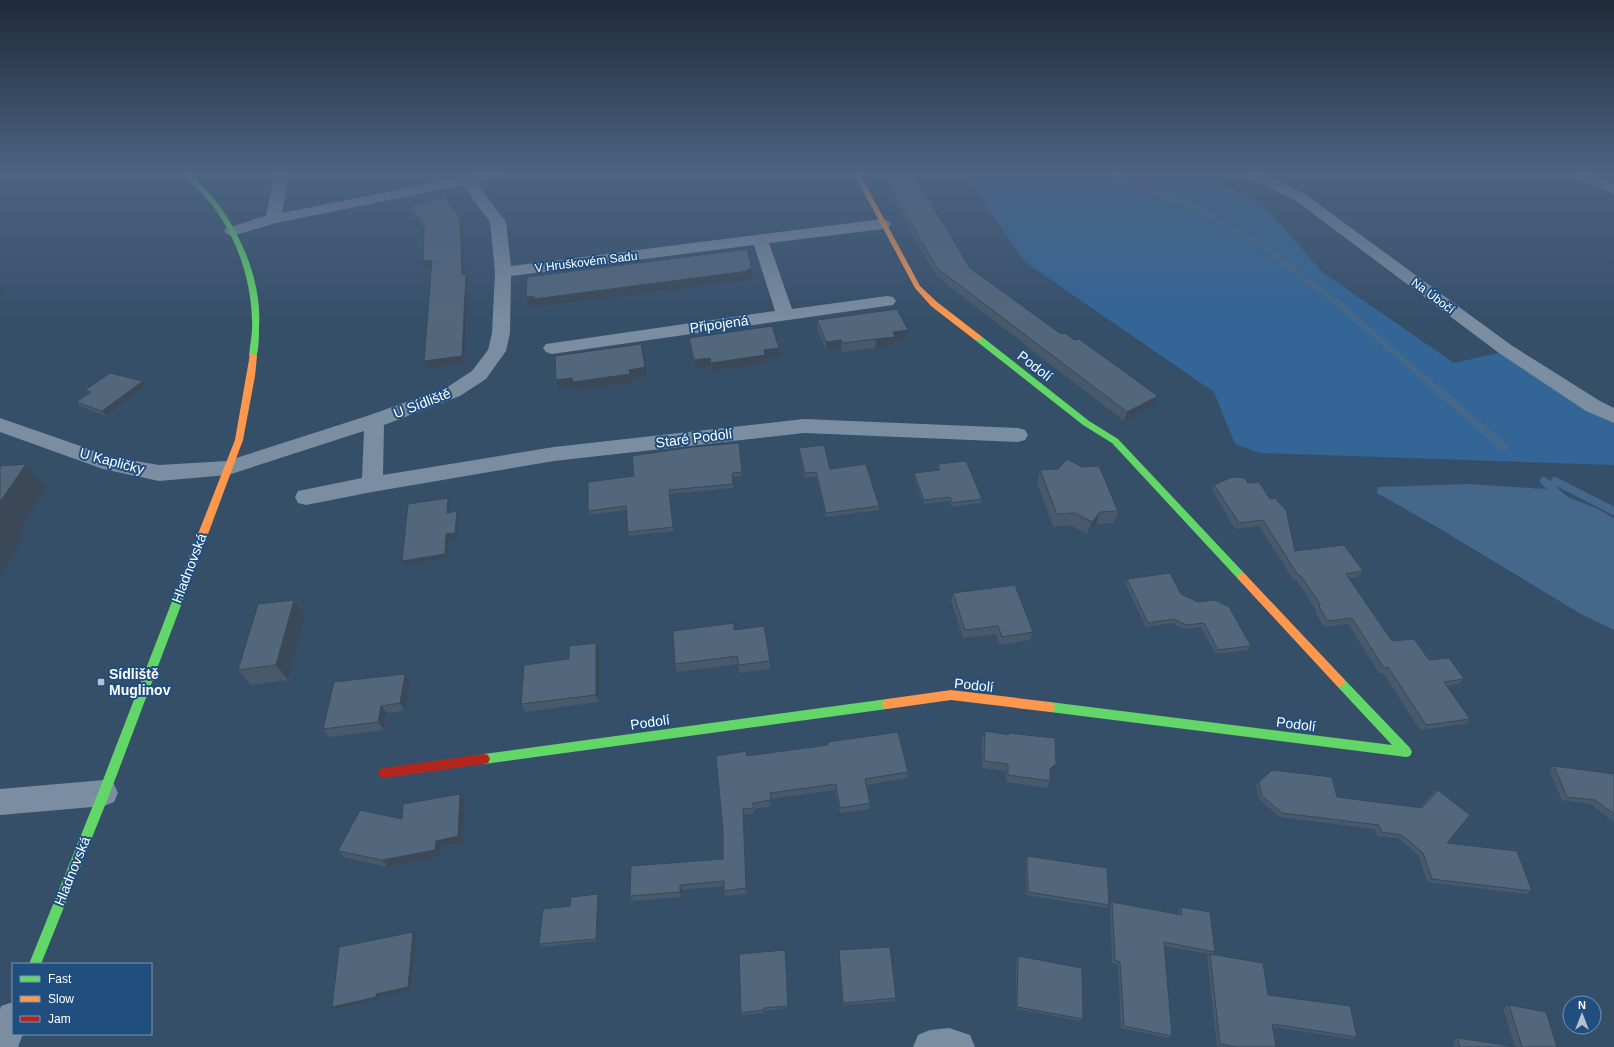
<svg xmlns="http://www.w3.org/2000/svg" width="1614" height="1047" viewBox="0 0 1614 1047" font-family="Helvetica,sans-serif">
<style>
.green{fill:#336596}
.water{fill:#456789}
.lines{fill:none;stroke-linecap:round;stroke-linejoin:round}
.stream-far1{stroke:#456789;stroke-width:6}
.stream{stroke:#456789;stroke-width:8}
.street{fill:#7b8da0;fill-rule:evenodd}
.fast{fill:#63d668;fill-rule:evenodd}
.slow{fill:#ff974d;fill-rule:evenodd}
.jam{fill:#b3261e;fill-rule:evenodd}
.wall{fill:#47596b}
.shaded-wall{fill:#3a4857}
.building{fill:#53677c;stroke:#3a4857}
.poi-dot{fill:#b9c1ca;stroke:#204e7f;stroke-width:1.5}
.labels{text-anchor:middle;stroke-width:4;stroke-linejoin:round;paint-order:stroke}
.far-street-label{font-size:12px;fill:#fff;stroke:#204e7f}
.street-label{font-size:14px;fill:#fff;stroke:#204e7f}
.poi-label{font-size:14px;font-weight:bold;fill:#fff;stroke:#204e7f;text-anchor:start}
</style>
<rect width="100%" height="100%" fill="#364f69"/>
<path class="green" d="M965,174H1202L1262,203L1322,272L1454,363L1503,352L1587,410L1614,423V465L1260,453L1235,444L1214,392L1025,262Z"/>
<path class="water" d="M1468,484L1547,489L1598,509L1614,518V630L1581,614L1437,527L1377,493L1378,487Z"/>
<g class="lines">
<path class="stream-far1" d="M1109,174L1196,208L1255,241L1340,305L1438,390"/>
<path class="stream" d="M1437,389L1504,447
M1544,481L1565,500
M1555,481L1614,511"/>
<path class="street" d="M275,174H289L282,213L466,176L477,174H505L503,177L476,183L506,222L511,266L883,219L889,221L891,224L889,227L883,229L769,243L792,309L887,296L893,297L896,301L893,305L552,354L546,352L543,348L546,344L775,311L754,245L511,276L510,333L506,351L486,379L460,396L384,425L383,475L554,447L804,419L1018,428L1025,430L1028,435L1025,440L1018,442L804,433L554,461L372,492L306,505L298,503L295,497L298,491L362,478L364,431L228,475L159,481L103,469L0,432V418L112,457L159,465L227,461L367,416L446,388L472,371L488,350L492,333L495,272L490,222L463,185L276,223L232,236L226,234L224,231L226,228L266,216Z
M1246,174H1264L1305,194L1511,345L1600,401L1614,408V423L1586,411L1499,353L1295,200L1248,177Z
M1573,174H1591L1614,184V194L1575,177Z
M104,780L114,784L118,793L114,802L104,806L0,815V789Z
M13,1002V1034H23L18,1047H0V1010L1,1006Z
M949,1028L970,1035L975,1047H913L918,1035L930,1030Z"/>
<path class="fast" d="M185,174H191C200,184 210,193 218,204C243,238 262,284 259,327C259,337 259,349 256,358H253L249,356C250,344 253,332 252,320C251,279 237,239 213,206C204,195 194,185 185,174Z
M975,336H981L1089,421L1118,439L1245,574L1247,577L1245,580H1239L1112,443L1083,425L975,340Z
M203,531L206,532L208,534L110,793L41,964H29L98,793L198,534L200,532Z
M1340,677L1344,679L1410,748L1412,752L1410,756L1406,757L1050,712L1046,710L1045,707L1046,704L1050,702L1392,745L1336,685L1335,682L1336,679Z
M887,699L891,701L892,704L891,707L887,709L484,764L480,763L478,759L480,755L484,754Z"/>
<path class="slow" d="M854,174H860L920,286L937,302L981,336V340H975L931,306L915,288Z
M250,354H253L257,356L255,376L243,440L208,534L206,536H200L198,534L235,440Z
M1242,573L1245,574L1344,679L1345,682L1344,685L1340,687L1336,685L1239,580L1237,577L1239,574Z
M951,690L1050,702L1054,704L1055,707L1054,710L1050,712L951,700L887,709L883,707L882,704L883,701L887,699Z"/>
<path class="jam" d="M484,754L488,755L490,759L488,763L484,764L384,778L380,777L378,773L380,769L384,768Z"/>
</g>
<path class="wall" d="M878,174H913L970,268L1061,334L1075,340L1155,404L1124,421L936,276Z
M1607,174H1614V177Z
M411,207L463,224L464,274H466L468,282L465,364L427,369L431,268L426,269L423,261L424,228L413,214Z
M817,320L907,339L895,340L894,345L875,348L842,352L841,348L826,350L817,328Z
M689,338L780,357L765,359L766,363L712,371L711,367L695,369L690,346Z
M146,385L106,416L79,406L76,402L88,393L85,390Z
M739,443L742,476L732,477L734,488L669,494L674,531L629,536L628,532L627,510L590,515L588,511L634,476Z
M799,448L830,469L879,506V510L826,517L816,476L805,478L799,453Z
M938,464L982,499L981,503L952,507L949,501L924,504L914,478V473L938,470L937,469Z
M1040,470L1118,511L1114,523L1096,524L1087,535L1071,525L1053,527L1037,482Z
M1232,477L1295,551L1363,571L1358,577L1349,578L1392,641L1429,660L1464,679L1458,684L1447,686L1470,719L1465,724L1420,730L1383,673H1379L1348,624L1324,627L1315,612L1316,610L1297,581H1294L1259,526L1235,529L1212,490L1214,485Z
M1127,579L1181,594L1251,646L1248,650L1216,654L1201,627L1184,629L1172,623L1146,627L1125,583Z
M953,593L1033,632L1030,640L1000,645L996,634L963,638L951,601Z
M294,600L305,615L288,680L251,685L238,670Z
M734,630L770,661V669L739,673L738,664L677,672L675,664Z
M596,643L599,651V702L525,712L521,704L569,659Z
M405,674L410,681L405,711L387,713L384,730L329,737L323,729Z
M985,731L1007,735L1008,733L1053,771L1050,773V781L1047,788L1006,782V771L982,768V738Z
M828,742L908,772L907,778L866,785L870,803L869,809L840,813L835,790L770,799L771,806L753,809L754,813L744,815L747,894L725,896L724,886L682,890L681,897L632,901L630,896L723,859L747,756L828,745Z
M1554,766L1614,774V822L1590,804L1562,800L1549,770Z
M1259,782L1337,797L1420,808L1433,793L1438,790L1447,843L1532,891L1527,894L1427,882L1419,856L1398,838L1377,836L1375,829L1279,817L1259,799L1256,785Z
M465,801L463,843L441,847L440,856L388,867L344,857L338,851L402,819Z
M1027,856L1109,905L1107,908L1026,895V859Z
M600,896L597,941L541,947L539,944L570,906Z
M1112,902L1179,914V910L1181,907L1215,952L1213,954L1268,995L1357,1037L1353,1039L1273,1027L1276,1047H1223L1217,1046L1207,957L1209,954L1164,946L1172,1036L1169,1038L1121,1028L1118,964L1112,963L1110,905Z
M785,950L788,1008L764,1011V1013L741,1015V1013Z
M839,950L896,998L895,1001L843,1005Z
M1018,956L1083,1019L1081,1021L1016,1009V959Z
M1509,1005L1557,1047H1455L1453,1040L1458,1038L1515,1047L1503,1008Z"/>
<path class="shaded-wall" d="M460,217L463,224L465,283L462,275Z
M432,260L435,268L426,269L423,261Z
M752,269V277H748V280L536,307V305L529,306L526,297Z
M466,274L468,282L465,364L427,369L424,361Z
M3,287L6,291L0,295V289Z
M908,330L907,339L895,340L894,345L875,348L876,339L893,332Z
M841,340V348L826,350V342Z
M779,348L780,357L765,359L766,363L712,371L711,363L764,350Z
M643,352L647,376L631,378L629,370Z
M710,358L711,367L695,369L694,360Z
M630,374L631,382L575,391L574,386L558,388L556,380L572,378Z
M143,381L146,385L106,416L102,411Z
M1158,396L1155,404L1124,421L1127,412Z
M26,464L47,487L19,530L25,536L0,575V502Z
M448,498L450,502L449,517L447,513Z
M457,511L458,515L457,537L448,539L447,558L404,565L402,561L446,534Z
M1100,512L1096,524L1087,535L1092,522Z
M294,600L305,615L288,680L276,665Z
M596,643L599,651V702L596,695Z
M405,674L410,681L405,711L400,703Z
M381,706L387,713L384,730L378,722Z
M1056,764L1053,771L1047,776L1050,769Z
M460,794L465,801L463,843L441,847L440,856L388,867L382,860L436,841Z
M743,809L744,815L747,894L746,888Z
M680,885L682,890L681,897L680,892Z
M598,894L600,896L597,941L596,939Z
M413,932L416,935L411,989L379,996V999L335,1009L332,1007Z"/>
<path class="building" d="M883,174H913L970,268L1061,334L1065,333L1075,340L1079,339L1158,396L1127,412L937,268Z
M444,196L460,217L462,275L466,274L462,356L424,361L432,260L423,261L424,224L411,207Z
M747,249L752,269H747L748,271L534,299V296L526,297L527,277Z
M897,309L908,330L893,332L895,337L876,339L843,343L841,340L826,342L817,320Z
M772,326L779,348L764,350L765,355L711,363L710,358L694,360L689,338Z
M641,344L645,367L629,370L630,374L573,382L572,378L556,380L555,356Z
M110,373L143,381L102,411L76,402L91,392L85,390Z
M739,443L742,472L732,473L733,484L669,490L673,527L628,532L626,506L588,511V482L634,476L632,456L693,447Z
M824,445L830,469L866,464L879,506L826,513L816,472L805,473L799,448Z
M1067,459L1082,467L1099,466L1118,511L1100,512L1092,522L1075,513L1057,514L1040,470L1058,469Z
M966,461L982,499L952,503L950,497L924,500L914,473L940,470L938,464Z
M26,464L0,502V466Z
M1232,477L1245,478L1248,483L1259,482L1270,499L1275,498L1286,510L1295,551L1344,545L1363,571L1346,574L1392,641L1414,639L1429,660L1449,658L1464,679L1444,682L1470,719L1426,725L1388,667L1384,668L1352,618L1328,621L1319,607L1320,604L1301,576L1298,575L1263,520L1239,523L1214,485Z
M448,498L447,513L457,511L455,533L446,534L445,554L402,561L408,504Z
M1170,573L1181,594L1198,602L1215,600L1229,607L1251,646L1218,650L1204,623L1186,625L1174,619L1148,623L1127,579Z
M1015,585L1033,632L1002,637L998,626L965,630L953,593Z
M294,600L276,665L238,670L258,604Z
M734,623V630L764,626L770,661L739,665L737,656L675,664L673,631Z
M596,643V695L521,704L524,665L569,659V646Z
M405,674L400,703L381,706L378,722L323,729L334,682Z
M985,731L1009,735L1008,733L1055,738L1056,764L1050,769V781L1008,775V764L984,761Z
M898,732L908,772L865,779L870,803L840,808L836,784L770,793L771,800L753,803V808L743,809L746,888L724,891V881L680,885V892L630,896L631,866L723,859V830L716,756L746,751L747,756L828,745V742Z
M1554,766L1614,774V814L1595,800L1567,797Z
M1272,770L1332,777L1337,797L1422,808L1438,790L1470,815L1447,843L1517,851L1532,891L1432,879L1423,853L1402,835L1381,832L1379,825L1282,813L1262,796L1259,782Z
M460,794L458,836L436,841L435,850L382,860L338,851L360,810L402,819L403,804Z
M1027,856L1107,868L1109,905L1028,892Z
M598,894L596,939L539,944L543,909L570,906L571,897Z
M1112,902L1182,915L1181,907L1210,912L1215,952L1164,942L1172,1036L1124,1026L1120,962L1115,960Z
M413,932L408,987L376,994V997L332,1007L339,947Z
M890,947L896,998L843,1003L839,950Z
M785,950L788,1006L764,1008V1010L741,1013L739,954Z
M1210,954L1263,963L1268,995L1350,1006L1357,1037L1272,1024L1276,1047H1237L1220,1044Z
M1018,956L1082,968L1083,1019L1017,1007Z
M1509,1005L1546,1012L1557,1047H1522Z
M1458,1038L1517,1047H1460Z"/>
<linearGradient id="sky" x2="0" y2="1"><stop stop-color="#1e2b3a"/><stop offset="0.54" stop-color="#4c6381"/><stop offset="1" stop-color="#4c6381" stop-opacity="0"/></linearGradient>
<rect width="1614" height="320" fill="url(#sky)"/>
<rect class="poi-dot" x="97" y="678" width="8" height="8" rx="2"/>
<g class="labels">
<g class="far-street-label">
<text transform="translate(586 262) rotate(-7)" y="4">V Hruškovém Sadu</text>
<text transform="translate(1433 296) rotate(37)" y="4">Na Úbočí</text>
</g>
<g class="street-label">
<text transform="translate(719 324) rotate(-8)" y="5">Připojená</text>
<text transform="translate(1035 366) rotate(38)" y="5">Podolí</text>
<text transform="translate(422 403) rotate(-21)" y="5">U Sídliště</text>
<text transform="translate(694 438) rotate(-7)" y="5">Staré Podolí</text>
<text transform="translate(112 461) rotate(15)" y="5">U Kapličky</text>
<text transform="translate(189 568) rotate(-69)" y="5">Hladnovská</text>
<text transform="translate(974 685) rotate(6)" y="5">Podolí</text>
<text transform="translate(650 722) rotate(-8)" y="5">Podolí</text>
<text transform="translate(1296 724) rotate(7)" y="5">Podolí</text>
<text transform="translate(72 871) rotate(-68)" y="5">Hladnovská</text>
</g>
<g class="poi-label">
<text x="109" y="679">Sídliště<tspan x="109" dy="16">Muglinov</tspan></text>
</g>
</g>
<rect x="12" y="963" width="140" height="72" fill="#204e7f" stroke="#7995b2"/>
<rect x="20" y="976" width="20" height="6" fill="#63d668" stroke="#7995b2"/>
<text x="48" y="983" font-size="12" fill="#ffffff">Fast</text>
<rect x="20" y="996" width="20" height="6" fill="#ff974d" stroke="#7995b2"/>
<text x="48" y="1003" font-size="12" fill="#ffffff">Slow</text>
<rect x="20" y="1016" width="20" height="6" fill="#b3261e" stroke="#7995b2"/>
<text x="48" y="1023" font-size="12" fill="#ffffff">Jam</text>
<g transform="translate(1582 1015)"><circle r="19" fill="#204e7f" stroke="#7995b2"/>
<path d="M0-3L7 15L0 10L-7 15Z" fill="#b9c1ca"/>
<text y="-6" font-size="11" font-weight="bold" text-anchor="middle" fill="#ffffff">N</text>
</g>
</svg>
